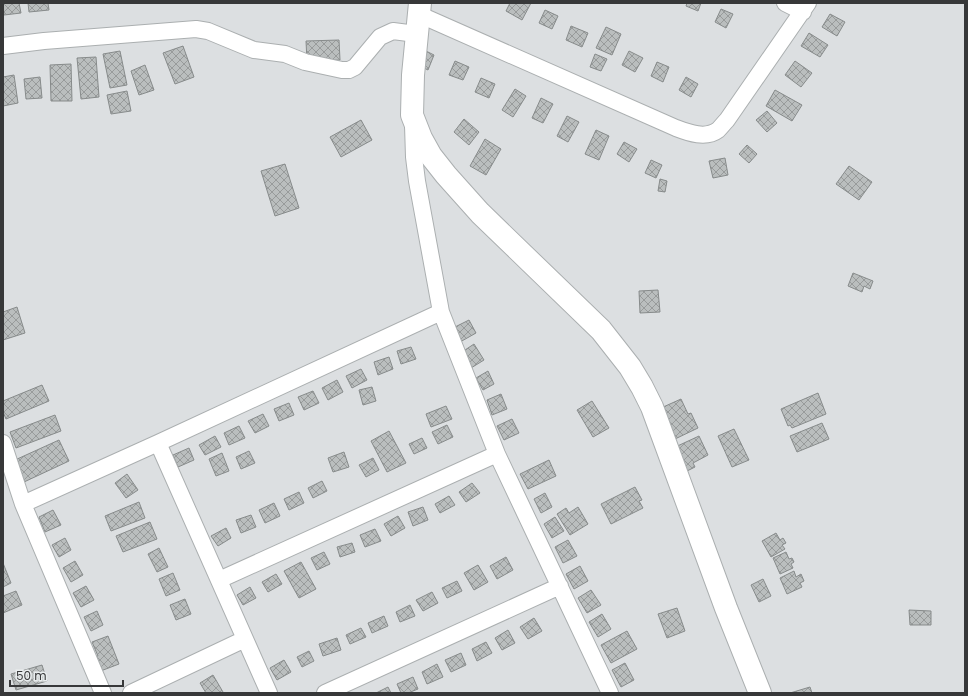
<svg xmlns="http://www.w3.org/2000/svg" width="968" height="696" viewBox="0 0 968 696" font-family="Poppins,sans-serif">
<style>
.building{fill:url(#building-cross-hatch);stroke:#878b8b}
.lines{fill:none;stroke-linecap:round;stroke-linejoin:round}
.street-casing{stroke:#abafb0;stroke-width:18}
.secondary-casing{stroke:#abafb0;stroke-width:24}
.street{stroke:#fff;stroke-width:16}
.secondary{stroke:#fff;stroke-width:22}
</style>
<defs>
<pattern id="building-cross-hatch" width="8" height="8" patternUnits="userSpaceOnUse"><rect width="8" height="8" fill="#babebe"/><path d="M0 0l8 8M0 8l8-8" fill="none" stroke="#989b9b"/></pattern>
</defs>
<rect width="100%" height="100%" fill="#dcdfe1"/>
<path class="building" d="M3,3H19L21,13L4,15Z
M28,3H48L49,10L29,12Z
M510,3H531L522,20L506,11Z
M687,3H701L698,11L686,6Z
M721,9L733,14L726,28L715,22Z
M545,10L558,16L552,29L539,23Z
M830,14L845,22L837,36L822,27Z
M571,26L588,33L582,47L566,40Z
M606,27L621,34L612,55L596,48Z
M809,33L828,45L820,57L801,46Z
M339,40L340,60L307,61L306,41Z
M183,46L194,77L175,84L163,53Z
M424,50L434,55L428,70L418,65Z
M120,51L127,85L110,88L103,54Z
M629,51L643,58L635,72L622,65Z
M595,54L607,59L601,71L590,67Z
M96,57L99,97L81,99L77,58Z
M455,61L469,67L463,80L449,75Z
M795,61L812,73L801,87L785,75Z
M657,62L669,67L663,82L651,76Z
M71,64L72,101H51L50,65Z
M145,65L154,90L139,95L131,71Z
M14,75L18,103L3,106V77Z
M40,77L42,98L26,99L24,79Z
M686,77L698,84L691,97L679,90Z
M481,78L495,84L489,98L475,92Z
M515,89L526,96L513,117L502,110Z
M775,90L802,105L792,121L766,106Z
M127,91L131,111L111,114L107,95Z
M541,98L553,104L543,123L532,118Z
M767,111L777,123L767,132L756,120Z
M567,116L579,122L568,142L557,136Z
M464,119L479,132L469,145L454,132Z
M361,120L372,140L341,157L330,137Z
M596,130L609,136L599,160L585,154Z
M485,139L501,149L486,175L470,166Z
M624,142L637,149L629,162L617,154Z
M747,145L757,154L749,163L739,154Z
M725,158L728,175L713,178L709,161Z
M651,160L662,165L656,178L645,173Z
M285,164L299,208L275,216L261,171Z
M849,166L872,182L859,200L836,184Z
M660,179L667,181L665,192L658,191Z
M853,273L873,281L870,289L864,286L862,292L848,286Z
M658,290L660,312L640,313L639,291Z
M17,307L25,333L3,340V312Z
M469,320L476,333L460,342L453,328Z
M474,344L484,360L471,368L462,352Z
M411,347L416,359L401,364L397,351Z
M389,357L393,369L378,375L374,362Z
M361,369L367,380L352,388L346,376Z
M488,371L494,384L483,390L476,378Z
M337,380L343,392L328,400L322,388Z
M42,385L49,401L6,419L3,412V401Z
M372,387L376,401L363,405L359,390Z
M313,391L319,403L304,410L298,397Z
M818,393L826,414L792,428L790,425L788,426L781,409Z
M501,394L507,409L492,415L487,400Z
M681,399L688,414L691,413L698,428L675,439L661,408Z
M592,401L609,428L593,437L577,410Z
M289,403L294,415L279,421L274,409Z
M446,406L452,419L431,427L426,414Z
M263,414L269,426L255,433L248,421Z
M55,415L61,431L16,448L10,432Z
M512,419L519,433L504,440L497,426Z
M822,423L829,439L797,452L790,436Z
M447,425L453,437L438,444L432,432Z
M239,426L245,438L229,445L224,433Z
M734,429L749,460L732,467L718,436Z
M389,431L406,463L387,472L371,441Z
M215,436L221,447L205,455L199,445Z
M699,436L708,455L693,463L695,467L683,473L671,449Z
M422,438L427,448L414,454L409,444Z
M59,440L69,461L24,482L15,460Z
M189,448L194,460L178,467L173,455Z
M249,451L255,463L241,469L236,457Z
M344,452L349,467L333,472L328,458Z
M222,453L229,471L216,476L209,459Z
M373,458L379,470L366,477L359,465Z
M549,460L556,476L528,489L520,474Z
M127,474L138,490L126,498L115,483Z
M322,481L327,491L313,498L308,488Z
M472,483L480,493L466,502L459,492Z
M635,487L642,500L639,501L643,508L611,524L601,504Z
M299,492L304,503L289,510L284,499Z
M545,493L552,507L541,513L534,499Z
M449,496L455,505L440,513L435,504Z
M139,502L145,518L111,531L105,516Z
M274,503L280,516L265,523L259,510Z
M423,507L428,520L413,526L408,512Z
M578,507L588,524L570,535L557,514L566,508L569,513Z
M53,510L61,525L45,532L39,517Z
M251,515L256,527L241,533L236,520Z
M398,516L405,528L391,536L384,524Z
M555,517L564,531L552,538L544,524Z
M150,522L157,539L123,552L116,536Z
M226,528L231,538L218,546L211,536Z
M375,529L381,541L365,547L360,535Z
M776,533L780,540L783,538L786,543L782,545L785,549L771,557L762,541Z
M65,538L71,550L59,557L52,545Z
M568,540L577,556L563,563L555,547Z
M352,543L355,552L340,557L337,547Z
M159,548L168,567L157,572L148,554Z
M324,552L330,564L317,570L311,558Z
M786,552L789,559L792,558L794,562L791,564L793,568L780,574L773,558Z
M506,557L513,570L497,579L490,566Z
M75,561L83,575L71,582L63,568Z
M301,562L316,589L299,598L284,571Z
M3,563L11,583L3,587Z
M478,565L488,582L474,590L464,573Z
M580,566L588,581L574,589L566,574Z
M794,571L796,577L801,574L804,581L800,583L802,587L787,594L780,578Z
M173,573L180,590L166,596L159,579Z
M276,574L282,584L268,592L262,582Z
M763,579L771,596L759,602L751,585Z
M457,581L462,591L447,598L442,588Z
M86,586L94,600L81,607L73,593Z
M250,587L256,598L243,605L237,595Z
M591,590L601,605L587,613L578,598Z
M16,591L22,605L3,613V596Z
M432,592L438,603L423,611L416,600Z
M185,599L191,614L176,620L170,605Z
M410,605L415,616L400,622L396,612Z
M677,608L685,631L667,638L658,614Z
M909,610L931,611V625H910Z
M97,611L103,625L91,631L84,617Z
M602,614L611,629L598,637L589,622Z
M384,616L388,626L372,633L368,623Z
M534,618L542,631L528,639L520,627Z
M361,628L366,637L350,644L346,635Z
M508,630L515,643L502,650L495,638Z
M627,631L637,649L611,663L601,645Z
M108,636L119,664L98,672L93,657L98,656L92,642Z
M337,638L341,650L323,656L319,644Z
M486,642L492,653L477,661L472,649Z
M309,651L314,661L302,667L297,657Z
M461,653L466,665L451,672L445,660Z
M284,660L291,672L277,680L270,668Z
M625,663L634,680L621,687L612,670Z
M437,664L443,677L427,684L422,672Z
M42,665L47,681L16,690L11,674Z
M213,675L223,692L222,693H206L200,683Z
M413,677L418,689L408,693H401L397,684Z
M388,687L391,693H376Z
M810,687L812,693H790Z"/>
<g class="lines">
<defs>
<path id="street" d="M785,3L803,12
M418,14L676,128C689,133 706,139 718,130C721,127 724,123 727,120L808,3
M3,46L44,41L196,29L208,31L254,50L285,54L305,62L342,70H349L355,67L380,37L393,31L416,34
M413,125L414,157L417,181L441,312L497,454L610,693
M3,443L23,504L103,693
M158,443L269,693
M23,504L158,443L441,312
M219,580L497,454
M131,693L245,639
M325,693L560,586"/>
<path id="secondary" d="M420,3L413,75L412,115L421,138L431,156L446,175L480,213L601,330L630,367L642,387L652,407L726,608L760,693"/>
</defs>
<use href="#street" class="street-casing"/>
<use href="#secondary" class="secondary-casing"/>
<use href="#street" class="street"/>
<use href="#secondary" class="secondary"/>
</g>
<rect width="968" height="696" fill="none" stroke="#373839" stroke-width="8"/>
<path d="M10 680v6h113v-6" fill="none" stroke="#373839" stroke-width="2"/>
<text x="16" y="680" font-size="12" fill="#373839" stroke="#e9edee" stroke-width="3" paint-order="stroke">50 m</text>
</svg>
